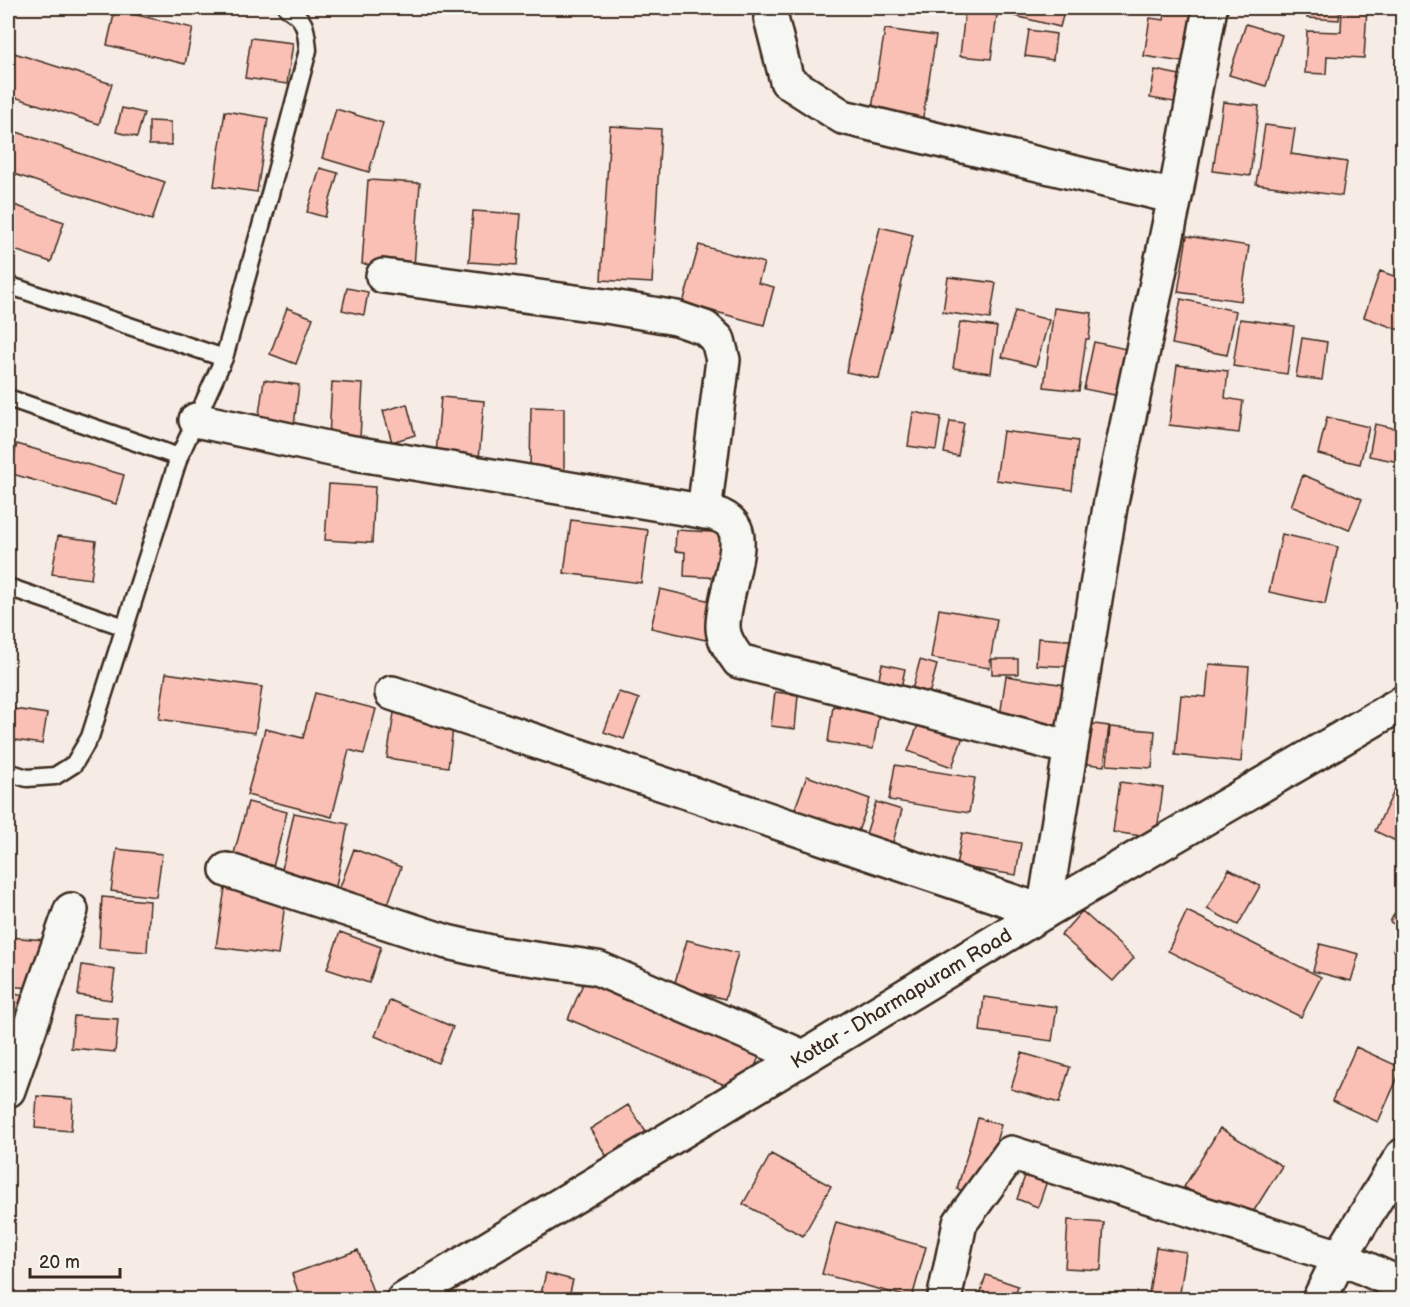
<svg xmlns="http://www.w3.org/2000/svg" width="1410" height="1307" viewBox="0 0 1410 1307" font-family="'Balsamiq Sans',sans-serif">
<style>
.building{fill:#fbc0b5;stroke:#3b2a1e;stroke-width:1.5}
.lines{fill:none;stroke-linecap:round;stroke-linejoin:round}
.lane-casing{stroke:#3b2a1e;stroke-width:21}
.street-casing{stroke:#3b2a1e;stroke-width:38}
.secondary-casing{stroke:#3b2a1e;stroke-width:38}
.lane{stroke:#f6f6f2;stroke-width:16}
.street{stroke:#f6f6f2;stroke-width:33}
.secondary{stroke:#f6f6f2;stroke-width:33}
.labels{text-anchor:middle;stroke-width:4.5;stroke-linejoin:round;paint-order:stroke}
.street-label{font-size:20px;fill:#3b2a1e;stroke:#f6f6f2}
</style>
<rect width="100%" height="100%" fill="#f7ebe6"/>
<filter id="ink" filterUnits="userSpaceOnUse"><feTurbulence type="fractalNoise" baseFrequency=".0167" numOctaves="2"/><feDisplacementMap in="SourceGraphic" scale="12" xChannelSelector="R" yChannelSelector="G"/><feConvolveMatrix kernelMatrix="1 2 1 2 8 2 1 2 1" color-interpolation-filters="sRGB"/></filter>
<g filter="url(#ink)">
<path class="building" d="M983,8H1065L1060,27Z
M1166,8H1197L1189,63L1144,56L1150,18L1164,20Z
M1308,8H1340L1339,20L1307,18Z
M1342,8H1367L1364,58L1327,56L1326,74L1305,73L1307,31L1341,32Z
M115,10L193,28L185,64L107,45Z
M965,11L997,15L991,59L960,56Z
M1246,24L1282,35L1266,86L1229,75Z
M885,29L936,36L921,129L870,121Z
M1029,30L1056,34L1053,60L1025,56Z
M251,38L293,43L287,84L245,78Z
M8,51L112,84L99,124L8,95Z
M1155,70L1185,76L1180,103L1150,98Z
M1223,102L1259,106L1250,176L1213,171Z
M122,108L144,113L137,137L116,132Z
M336,109L383,123L369,172L322,158Z
M225,111L268,118L257,192L214,186Z
M149,121L171,122V145H149Z
M1265,125L1295,129L1291,154L1347,162L1342,196L1256,184Z
M610,126L661,129L652,283L601,280Z
M8,129L165,182L152,220L8,172Z
M320,168L338,173L325,217L307,212Z
M368,180L420,183L414,267L362,264Z
M8,203L64,222L51,262L8,248Z
M473,211L521,214L517,265L469,262Z
M880,227L913,235L879,379L846,372Z
M1187,236L1249,246L1241,301L1178,292Z
M699,245L764,263L758,283L774,287L764,325L683,303Z
M1380,271L1402,279V331L1364,317Z
M948,277L996,283L990,319L943,312Z
M347,288L368,292L364,315L342,310Z
M1181,299L1236,311L1227,355L1172,344Z
M287,308L313,318L296,364L270,354Z
M1054,308L1092,313L1089,339H1086L1079,391L1044,387Z
M1015,311L1049,320L1036,366L1002,357Z
M1240,319L1294,326L1287,374L1233,366Z
M960,322L997,327L991,373L953,368Z
M1302,338L1327,342L1322,380L1296,377Z
M1094,342L1135,351L1125,397L1084,389Z
M1177,365L1228,371L1225,398L1243,401L1239,433L1169,425Z
M264,380L299,385L294,425L258,421Z
M332,382L363,384L360,438L329,437Z
M441,397L484,401L479,459L436,455Z
M407,404L415,435L392,442L383,411Z
M531,407L564,408V470H530Z
M913,412L941,417L936,450L908,446Z
M1327,417L1369,427L1360,464L1318,454Z
M950,421L964,423L958,456L944,453Z
M1375,424L1402,430V443L1399,462L1369,456Z
M1003,431L1078,441L1072,490L996,480Z
M17,444L124,475L116,504L9,473Z
M1303,475L1362,499L1349,530L1291,506Z
M329,484L375,487L372,543L325,540Z
M571,520L648,530L641,583L564,573Z
M676,530L728,533L725,578L684,576L685,552L675,551Z
M1282,534L1338,547L1325,604L1269,592Z
M58,536L96,541L91,579L52,574Z
M660,589L715,602L706,640L651,628Z
M939,609L997,619L989,668L931,658Z
M1038,638L1082,641L1080,667L1036,665Z
M992,659H1018V674H992Z
M920,660L937,665L926,705L909,701Z
M882,664L905,669L899,697L876,692Z
M1209,664L1249,667L1241,762L1175,755L1181,695L1206,697Z
M166,673L262,687L255,733L159,719Z
M1006,676L1072,686L1065,732L999,723Z
M619,692L639,699L624,739L604,732Z
M775,692L798,695L795,729L771,726Z
M315,693L376,709L364,754L349,750L332,817L247,795L265,729L303,738Z
M833,706L879,713L873,749L828,742Z
M8,708L47,714L42,744L8,739Z
M394,713L454,721L448,767L387,758Z
M921,717L964,734L952,767L908,751Z
M1086,723L1109,726L1104,766L1080,763Z
M1110,727L1155,731L1152,768L1107,765Z
M895,765L975,778L969,813L889,800Z
M807,776L870,799L857,834L794,811Z
M1399,781L1402,783V844L1375,831Z
M1120,782L1163,788L1156,838L1113,832Z
M248,802L287,812L272,871L232,861Z
M876,802L902,810L893,842L866,834Z
M294,813L348,824L335,891L280,879Z
M962,833L1021,843L1016,875L956,866Z
M117,849L162,854L156,897L111,891Z
M354,849L401,867L387,907L339,890Z
M1229,869L1260,886L1238,925L1207,909Z
M225,888L286,896L278,955L216,947Z
M102,897L150,901L147,952L99,948Z
M8,900L13,901L8,927Z
M1399,905L1402,907V928L1390,922Z
M1082,911L1134,958L1113,981L1061,935Z
M1187,911L1321,977L1301,1017L1168,951Z
M340,932L381,947L369,983L327,969Z
M1402,932V955L1393,950Z
M8,937L45,940L41,989L8,986Z
M687,940L738,953L725,999L674,986Z
M1320,944L1359,954L1351,981L1313,971Z
M82,965L115,970L111,1000L78,995Z
M585,979L761,1052L744,1093L568,1019Z
M8,993L26,996L8,1043Z
M984,997L1057,1007L1052,1041L980,1031Z
M390,1000L453,1027L438,1063L375,1036Z
M74,1016L118,1019L115,1052L71,1048Z
M1356,1047L1402,1068L1378,1122L1332,1101Z
M1022,1053L1070,1067L1059,1103L1011,1089Z
M37,1096L73,1099L71,1131L35,1128Z
M628,1105L646,1132L607,1157L590,1129Z
M978,1118L1001,1125L980,1196L957,1189Z
M1220,1128L1282,1166L1245,1225L1184,1187Z
M771,1154L831,1186L803,1236L743,1204Z
M1026,1173L1047,1181L1038,1207L1017,1199Z
M1068,1220L1104,1223L1101,1270L1065,1268Z
M836,1222L926,1247L912,1298L822,1274Z
M1156,1247L1186,1252L1179,1300H1148Z
M358,1250L376,1300H301L292,1274Z
M546,1273L573,1280L568,1300H523L524,1295L540,1298Z
M986,1275L1018,1286L1014,1300H978Z"/>
<g class="lines">
<defs>
<path id="lane" d="M8,285L224,358
M8,398L179,457
M8,587L125,627
M8,772L27,778L55,776L74,764L90,737L179,457L224,358L270,194L308,50C306,29 306,19 287,8"/>
<path id="street" d="M772,8L771,18L787,81L843,117L1175,197
M383,276L612,307L676,318L705,328L718,340L723,360L704,512
M196,420L336,450L713,513C722,516 731,520 735,529C744,549 722,602 723,627C723,640 732,651 739,661L1071,748
M392,693L1044,912L1110,507L1175,197L1210,8
M227,870L447,942L500,954L597,968L803,1057
M8,1090L71,910
M944,1300L960,1223L1011,1153L1340,1257L1402,1285
M1319,1300L1340,1257L1402,1156"/>
<path id="secondary" d="M403,1300L1044,912L1402,703"/>
</defs>
<use href="#lane" class="lane-casing"/>
<use href="#street" class="street-casing"/>
<use href="#secondary" class="secondary-casing"/>
<use href="#lane" class="lane"/>
<use href="#street" class="street"/>
<use href="#secondary" class="secondary"/>
</g>
</g>
<g class="labels">
<g class="street-label">
<text transform="translate(901 998) rotate(-31)" y="7">Kottar - Dharmapuram Road</text>
</g>
</g>
<rect width="1410" height="1307" fill="none" stroke="#f6f6f2" stroke-width="30"/>
<rect x="15" y="15" width="1380" height="1277" fill="none" stroke="#3b2a1e" stroke-width="2" filter="url(#ink)"/>
<path d="M30 1268v9h90v-9" fill="none" stroke="#3b2a1e" stroke-width="3"/>
<text x="39" y="1268" font-size="18" fill="#3b2a1e" stroke="#f6f6f2" stroke-width="4.5" paint-order="stroke">20 m</text>
</svg>
